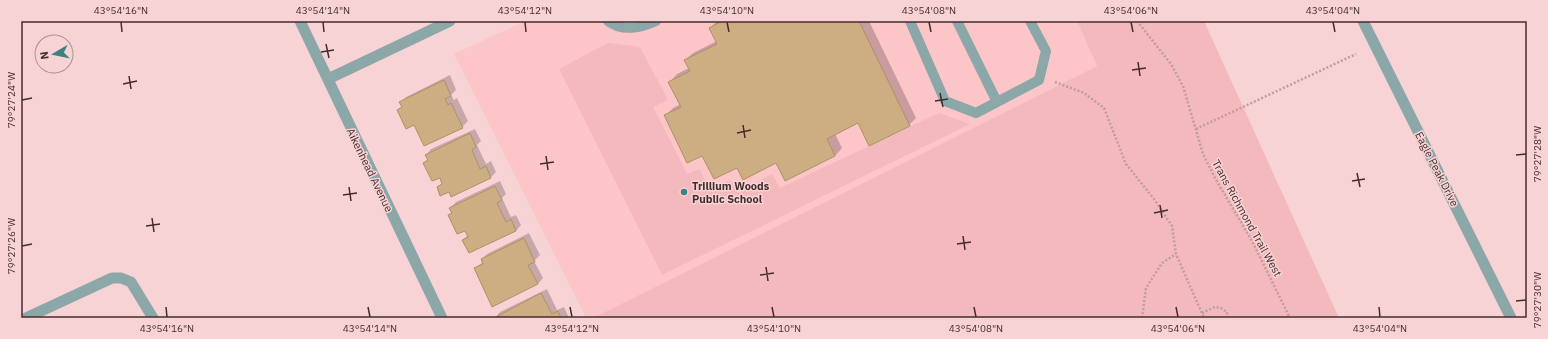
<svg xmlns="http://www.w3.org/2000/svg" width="1548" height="339" viewBox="0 0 1548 339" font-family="'IBM Plex Sans',sans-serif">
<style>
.built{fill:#fcc5c8}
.green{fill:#f3b9bc}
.shadow{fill:#0003}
.building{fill:#cdad82;stroke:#af9066}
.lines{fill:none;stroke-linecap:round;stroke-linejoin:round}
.path{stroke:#be9d9f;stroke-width:2.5;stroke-dasharray:2 2;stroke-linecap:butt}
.service{stroke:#8ca7a7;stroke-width:10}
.minor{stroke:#8ca7a7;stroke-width:11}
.ticks{fill:none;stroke:#442d2f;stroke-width:1.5}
.poi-dot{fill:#3b8383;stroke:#f8d3d5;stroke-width:1.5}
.labels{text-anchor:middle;stroke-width:3;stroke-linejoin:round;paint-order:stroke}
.street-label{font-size:11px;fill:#442d2f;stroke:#f8d3d5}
.poi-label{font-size:11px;font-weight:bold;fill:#442d2f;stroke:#f8d3d5;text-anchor:start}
.neatline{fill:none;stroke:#442d2f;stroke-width:1.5}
.ticks-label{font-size:10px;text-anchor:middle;fill:#442d2f}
</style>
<rect width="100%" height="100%" fill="#f8d3d5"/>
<path class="built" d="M525,21H1077L1097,66L593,318H586L454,54Z"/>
<path class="green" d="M1077,21H1204L1339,318H593L1097,66Z
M608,43L640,47L668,100L653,107L687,174L699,169L710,190L730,180L738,193L772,174L780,188L939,113L970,124L662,275L559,69Z"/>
<path class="shadow" d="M717,21H869L916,118L909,125L858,122L835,134L842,148L835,156L738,167L703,155L665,116L673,108L681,104L670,82L677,74L689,68L685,60L693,53L717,41L710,28Z
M450,75L456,90L451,95L454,100L457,98L468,121L462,127L414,123L398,110L403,106L401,102L406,97Z
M475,129L481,141L477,145L486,164L491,161L496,172L491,177L438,187L443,182L441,177L424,163L428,159L426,155L431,149Z
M500,181L506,194L502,198L511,217L516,215L521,225L516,231L463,240L468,235L465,229L449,216L453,212L450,208L456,202Z
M529,233L540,255L534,261L543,278L538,284L475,268L483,262L482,259L487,254Z
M547,289L557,310L564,307L569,318H495L500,312Z"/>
<path class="building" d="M722,21H859L910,126L869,146L858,123L827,139L835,156L785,181L776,163L743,180L737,168L714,179L702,156L687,163L664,115L681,107L668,82L690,71L684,60L717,44L709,28Z
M444,80L451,96L445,99L448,105L451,103L463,128L424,146L414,125L406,129L397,110L402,107L399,102Z
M470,133L476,147L472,150L480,169L486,166L491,178L451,197L449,192L440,196L437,187L442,184L440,178L432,181L423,163L428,160L425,155Z
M495,186L502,200L497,203L506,222L511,219L516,231L469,253L462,240L468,237L465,231L457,234L448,215L452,213L449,208Z
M524,238L535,262L528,265L538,284L492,307L474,268L483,264L481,259Z
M541,293L552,314L558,311L561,318H494Z"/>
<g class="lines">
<path class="path" d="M1137,21L1171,64L1183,86L1203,154L1216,180L1252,241L1290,318
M1055,82L1084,93L1104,108L1126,164L1154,199L1172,226L1176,254L1204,318
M1196,129L1356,54
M1202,313L1215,307L1221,308L1227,312L1228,318
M1142,318L1146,288L1162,263L1176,254"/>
<path class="service" d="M608,21C622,32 641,28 656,21
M910,21L945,101L976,113L1039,80L1046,51L1030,21
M957,21L997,102"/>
<path class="minor" d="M300,21L442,318
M1363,21L1511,318
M328,79L450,21
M26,318L112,278H121L131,282L153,318"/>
</g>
<path class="ticks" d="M121,22L122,32M323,22L324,32M525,22L526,32M727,22L729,32M929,22L931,32M1131,22L1133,32M1333,22L1335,32M326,44L329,58M321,52L334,50M1138,62L1140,76M1132,70L1146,68M129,76L131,89M123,84L137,81M940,93L943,107M22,100L32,98M935,101L948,99M743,125L745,138M737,133L751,130M1516,155L1526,154M546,156L548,170M540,164L554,162M1357,173L1360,187M1352,181L1365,179M349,187L351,201M343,195L357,193M1160,205L1162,218M1154,213L1168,210M152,218L154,232M146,226L160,224M963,236L965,250M957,244L971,242M22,246L32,244M766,267L768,281M760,275L774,273M1516,301L1526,300M166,307L167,317M368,307L370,317M570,307L572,317M772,307L774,317M974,307L976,317M1176,307L1178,317M1379,307L1380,317"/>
<circle class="poi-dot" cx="684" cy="192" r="4"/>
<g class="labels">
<g class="street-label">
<text transform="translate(1437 169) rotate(63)" y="4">Eagle Peak Drive</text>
<text transform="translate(370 170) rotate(64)" y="4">Aikenhead Avenue</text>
<text transform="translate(1247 218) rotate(61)" y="4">Trans Richmond Trail West</text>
</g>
<g class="poi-label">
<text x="692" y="190">Trillium Woods<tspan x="692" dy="13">Public School</tspan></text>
</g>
</g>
<rect width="1548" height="339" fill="none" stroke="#f8d3d5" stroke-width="44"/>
<g transform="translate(54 54) rotate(261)"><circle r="19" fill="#f8d3d5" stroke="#b09193"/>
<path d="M0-3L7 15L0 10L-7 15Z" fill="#3b8383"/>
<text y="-6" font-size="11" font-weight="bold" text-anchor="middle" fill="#442d2f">N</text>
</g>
<rect x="22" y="22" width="1504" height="295" class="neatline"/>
<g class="ticks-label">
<text x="121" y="14">43°54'16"N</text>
<text x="323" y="14">43°54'14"N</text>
<text x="525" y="14">43°54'12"N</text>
<text x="727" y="14">43°54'10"N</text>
<text x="929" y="14">43°54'08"N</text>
<text x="1131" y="14">43°54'06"N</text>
<text x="1333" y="14">43°54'04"N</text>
<text transform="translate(11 100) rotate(-90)" y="4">79°27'24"W</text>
<text transform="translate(1537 154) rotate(-90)" y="4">79°27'28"W</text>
<text transform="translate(11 246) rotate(-90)" y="4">79°27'26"W</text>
<text transform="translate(1537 300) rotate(-90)" y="4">79°27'30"W</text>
<text x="167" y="332">43°54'16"N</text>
<text x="370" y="332">43°54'14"N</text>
<text x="572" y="332">43°54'12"N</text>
<text x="774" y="332">43°54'10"N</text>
<text x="976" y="332">43°54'08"N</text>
<text x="1178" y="332">43°54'06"N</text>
<text x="1380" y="332">43°54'04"N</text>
</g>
</svg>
